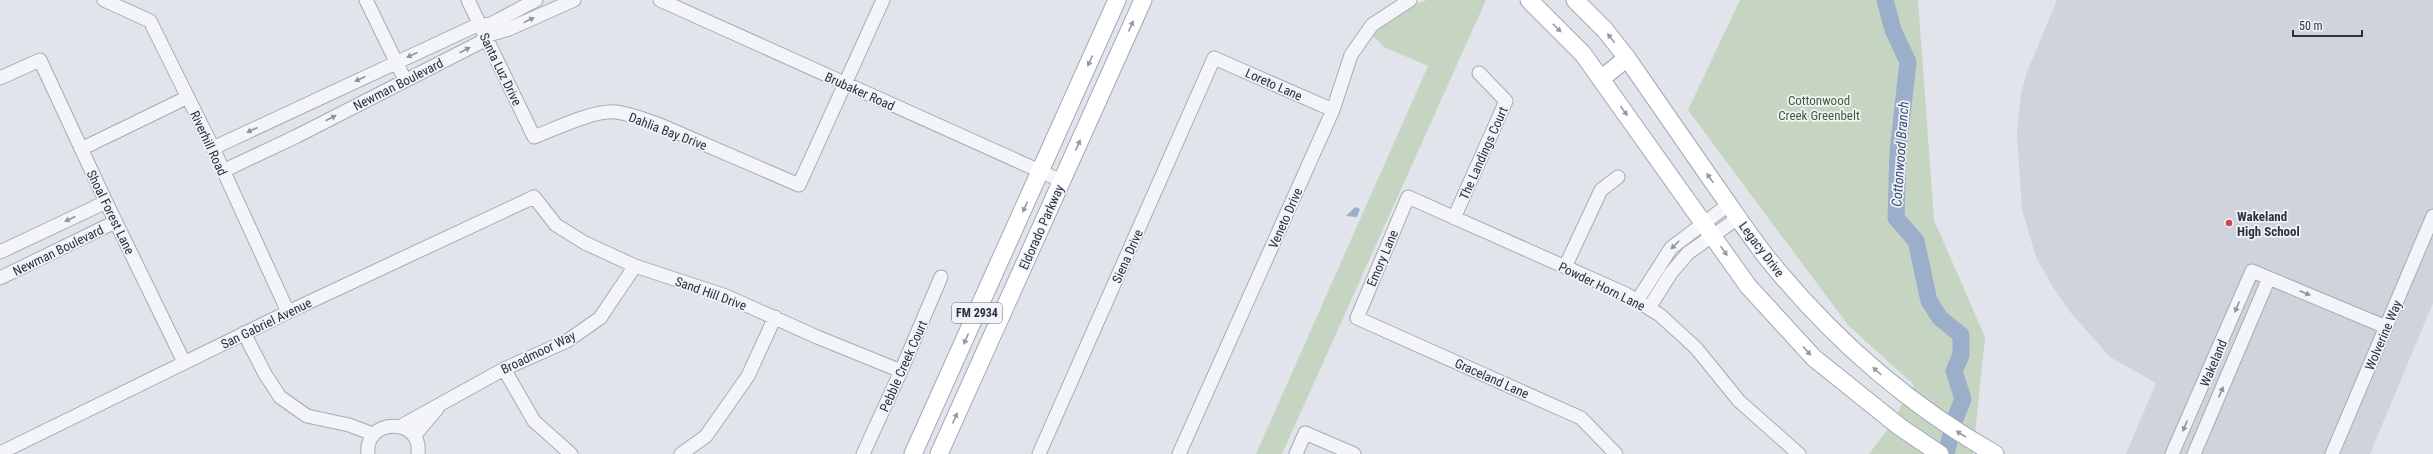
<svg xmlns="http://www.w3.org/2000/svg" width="2433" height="454" viewBox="0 0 2433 454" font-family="'Roboto Condensed',sans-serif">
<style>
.built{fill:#cfd3dc}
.green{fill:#c6d4c2}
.water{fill:#9cafca}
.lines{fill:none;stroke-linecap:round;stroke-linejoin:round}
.river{stroke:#9cafca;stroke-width:17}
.minor-casing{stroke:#a6abb4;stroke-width:15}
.major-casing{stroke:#a1a8b6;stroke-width:19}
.minor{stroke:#f4f5f8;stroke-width:13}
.major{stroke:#fff;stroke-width:17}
.oneway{fill:#8e939d}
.oneway2{fill:#9498a0}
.poi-dot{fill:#cf4652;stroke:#f1f3f7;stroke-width:1.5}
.labels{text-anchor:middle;stroke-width:3.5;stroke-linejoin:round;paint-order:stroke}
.shield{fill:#f1f3f7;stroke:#656b78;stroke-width:1}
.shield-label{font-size:12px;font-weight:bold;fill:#293142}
.street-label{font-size:13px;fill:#293142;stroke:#f1f3f7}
.park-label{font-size:13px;fill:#3b5e37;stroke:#f1f3f7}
.poi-label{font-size:13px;font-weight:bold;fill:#293142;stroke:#f1f3f7;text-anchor:start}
.water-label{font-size:14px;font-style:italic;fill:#334d76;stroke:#f1f3f7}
</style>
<rect width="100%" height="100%" fill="#e1e4ea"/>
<path class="built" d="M2057,0H2433V303L2370,454H2126L2156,383L2110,357L2071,313L2052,286L2036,257L2022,210L2017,133L2021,94L2027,72Z"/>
<path class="green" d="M1427,0H1486L1282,454H1256L1428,66L1384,47L1373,36C1387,18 1406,7 1427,0Z
M1740,0H1918L1934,220L1985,337L1973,454H1869L1885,433L1914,385L1848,325L1688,110Z"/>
<path class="water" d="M1355,207L1360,209L1357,217L1346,216Z"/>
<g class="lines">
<path class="river" d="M1885,0L1893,30L1908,62L1898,151L1896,218L1916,241L1929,301L1940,318L1961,335V355L1954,371L1963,399L1955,419L1946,454"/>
<defs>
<path id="minor" d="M104,0L150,21L213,148L288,312
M366,0L405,80
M468,0L534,137C555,129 593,110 616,112C631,114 646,120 660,125L799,185L883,0
M660,0L1062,181
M0,78L40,60L106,202L184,362
M213,148L473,27L491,24L536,0
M81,149L188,97
M223,171L297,136L481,42L485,36L509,29L574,0
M1454,218L1506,101L1479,73
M0,252L106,202
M1565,267L1601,190L1618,177
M0,278L115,222
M1637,301L1671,248L1728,205
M1649,308L1671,273L1688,253L1738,218
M244,333L265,374L280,397L307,416L349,425L373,434
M504,369L534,421L571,454
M401,426L504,369L567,341L600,318L635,266
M414,436L437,409
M0,453L288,312L534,197L556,225L585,243L635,266L726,296L817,337L901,371
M368,454C364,417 423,417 418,454
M681,454L706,436L748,376L775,317
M863,454L901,371L941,277
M1039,454L1214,58L1333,110
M1179,454L1333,110L1351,55L1372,25L1410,0
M1296,454L1305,433L1354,454
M1616,454L1581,418L1357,318L1408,197L1626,294L1660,315L1696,348L1739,401L1799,454
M2172,454L2252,271L2386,327
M2194,454L2269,278
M2332,454L2433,216"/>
<path id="major" d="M1529,0L1583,54L1748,286L1814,358L1900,427L1940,454
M1575,0L1605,30L1627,58C1656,100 1685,142 1715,185C1735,213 1754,243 1777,270C1838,343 1912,407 1995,454
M1601,79L1627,58
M913,454L1117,0
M939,454L1143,0"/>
</defs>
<use href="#minor" class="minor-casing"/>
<use href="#major" class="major-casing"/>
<use href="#minor" class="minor"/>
<use href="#major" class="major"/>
</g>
<defs><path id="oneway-solid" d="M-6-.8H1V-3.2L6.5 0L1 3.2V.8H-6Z"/></defs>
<g class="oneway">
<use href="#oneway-solid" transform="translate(529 20) rotate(-26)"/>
<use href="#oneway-solid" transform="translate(465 50) rotate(-27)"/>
<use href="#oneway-solid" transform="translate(412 55) rotate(156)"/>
<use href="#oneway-solid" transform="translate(360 79) rotate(155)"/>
<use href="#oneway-solid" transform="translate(331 118) rotate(-27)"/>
<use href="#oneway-solid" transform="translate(252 130) rotate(155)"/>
<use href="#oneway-solid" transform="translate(70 219) rotate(155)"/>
<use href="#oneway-solid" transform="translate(1675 245) rotate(135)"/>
<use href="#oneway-solid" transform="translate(2305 293) rotate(23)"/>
<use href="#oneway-solid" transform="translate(2237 307) rotate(113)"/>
<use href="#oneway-solid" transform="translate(2221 392) rotate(-67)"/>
<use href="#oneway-solid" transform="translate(2185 426) rotate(113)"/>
</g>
<g class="oneway2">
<use href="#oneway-solid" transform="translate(1131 26) rotate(-66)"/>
<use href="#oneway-solid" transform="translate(1557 28) rotate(45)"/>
<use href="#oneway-solid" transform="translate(1611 38) rotate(-128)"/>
<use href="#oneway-solid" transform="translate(1090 61) rotate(114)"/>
<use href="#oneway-solid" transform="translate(1624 111) rotate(54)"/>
<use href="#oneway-solid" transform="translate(1078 145) rotate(-66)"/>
<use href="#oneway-solid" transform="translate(1710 178) rotate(-125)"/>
<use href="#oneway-solid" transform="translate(1025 207) rotate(114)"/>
<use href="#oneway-solid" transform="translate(1724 251) rotate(55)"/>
<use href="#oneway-solid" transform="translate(966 339) rotate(114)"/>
<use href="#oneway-solid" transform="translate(1807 351) rotate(48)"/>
<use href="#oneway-solid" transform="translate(1877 371) rotate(-138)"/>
<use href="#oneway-solid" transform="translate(955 418) rotate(-66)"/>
<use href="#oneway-solid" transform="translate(1961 434) rotate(-148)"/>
</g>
<circle class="poi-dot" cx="2229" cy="223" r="4"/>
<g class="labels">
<rect class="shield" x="952" y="303" width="50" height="20" rx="3"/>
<g class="shield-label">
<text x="977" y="317">FM 2934</text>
</g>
<g class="street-label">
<text transform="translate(501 69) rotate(64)" y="5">Santa Luz Drive</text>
<text transform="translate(398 84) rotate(-27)" y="5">Newman Boulevard</text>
<text transform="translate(1274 84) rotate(24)" y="5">Loreto Lane</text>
<text transform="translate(860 91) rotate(24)" y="5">Brubaker Road</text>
<text transform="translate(668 131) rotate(21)" y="5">Dahlia Bay Drive</text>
<text transform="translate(209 143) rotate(65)" y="5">Riverhill Road</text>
<text transform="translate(1483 153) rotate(-66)" y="5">The Landings Court</text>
<text transform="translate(111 212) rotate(64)" y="5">Shoal Forest Lane</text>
<text transform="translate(1285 218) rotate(-66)" y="5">Veneto Drive</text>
<text transform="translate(1041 227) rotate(-66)" y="5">Eldorado Parkway</text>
<text transform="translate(1762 249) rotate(53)" y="5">Legacy Drive</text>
<text transform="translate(58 250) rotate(-26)" y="5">Newman Boulevard</text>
<text transform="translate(1127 256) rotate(-66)" y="5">Siena Drive</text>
<text transform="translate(1382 258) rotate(-67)" y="5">Emory Lane</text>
<text transform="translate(1602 286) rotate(26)" y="5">Powder Horn Lane</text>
<text transform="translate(711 293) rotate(20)" y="5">Sand Hill Drive</text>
<text transform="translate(266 323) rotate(-26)" y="5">San Gabriel Avenue</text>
<text transform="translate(2383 335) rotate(-67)" y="5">Wolverine Way</text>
<text transform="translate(538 352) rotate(-26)" y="5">Broadmoor Way</text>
<text transform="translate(2213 363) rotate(-67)" y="5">Wakeland</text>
<text transform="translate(903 366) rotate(-66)" y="5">Pebble Creek Court</text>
<text transform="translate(1492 378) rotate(24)" y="5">Graceland Lane</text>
</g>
<g class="park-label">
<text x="1819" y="105">Cottonwood<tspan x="1819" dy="15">Creek Greenbelt</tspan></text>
</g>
<g class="poi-label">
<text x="2237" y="221">Wakeland<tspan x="2237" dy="15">High School</tspan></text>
</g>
<g class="water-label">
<text transform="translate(1900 154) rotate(-86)" y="5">Cottonwood Branch</text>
</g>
</g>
<path d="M2293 30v6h69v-6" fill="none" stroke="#293142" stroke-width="2"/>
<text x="2299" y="30" font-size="12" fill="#293142" stroke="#f1f3f7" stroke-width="3" paint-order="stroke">50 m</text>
</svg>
